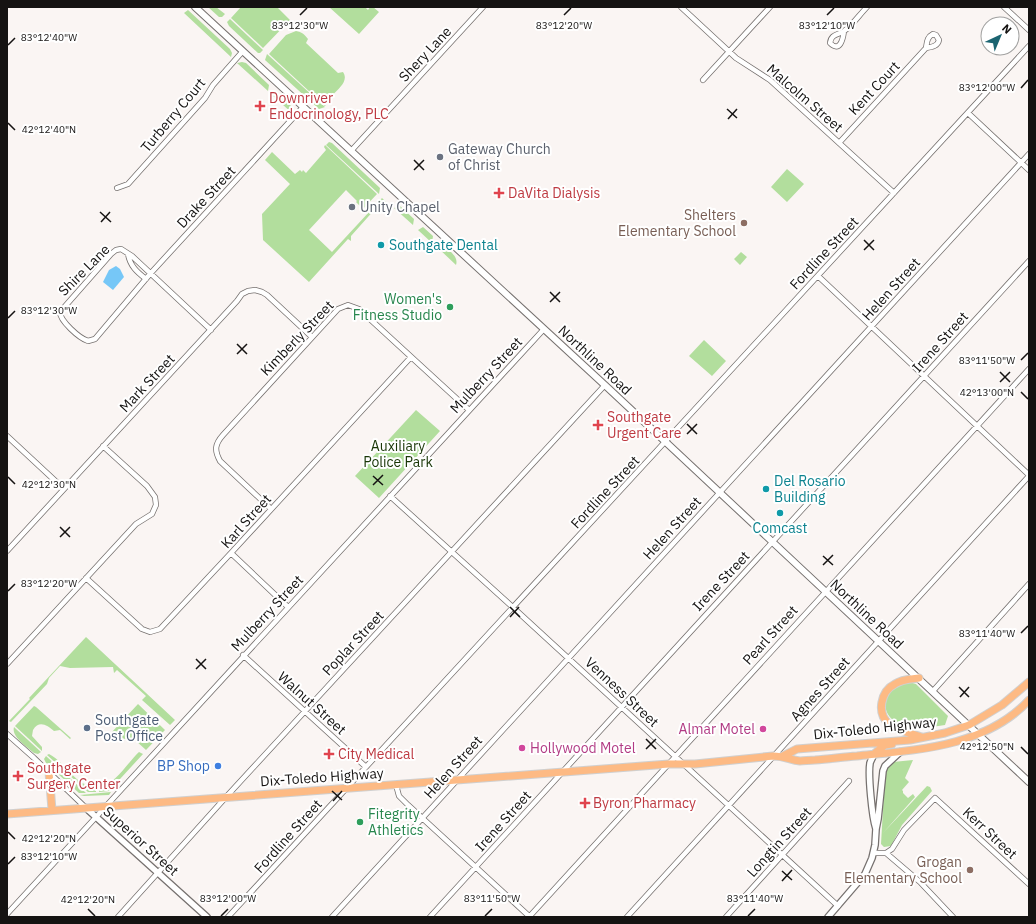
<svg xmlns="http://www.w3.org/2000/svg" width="1036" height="924" viewBox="0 0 1036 924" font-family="'IBM Plex Sans',sans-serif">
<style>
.green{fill:#b2de9d}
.water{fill:#76c7f7}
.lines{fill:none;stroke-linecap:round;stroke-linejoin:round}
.minor-casing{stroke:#76716f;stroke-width:6}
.tertiary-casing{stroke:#76716f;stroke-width:8}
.secondary-casing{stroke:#76716f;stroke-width:8}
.primary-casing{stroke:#d0d0d0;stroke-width:9}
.minor{stroke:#fff;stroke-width:4.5}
.tertiary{stroke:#fff;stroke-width:5.5}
.secondary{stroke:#fff;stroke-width:6}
.primary{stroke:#fdba84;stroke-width:7}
.ticks{fill:none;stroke:#151312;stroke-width:1.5}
.health-dot{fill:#e0444e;stroke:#fff;stroke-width:1.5}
.worship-dot{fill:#6b7280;stroke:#fff;stroke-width:1.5}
.education-dot{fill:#8d6e63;stroke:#fff;stroke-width:1.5}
.culture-dot{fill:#0f9aa8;stroke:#fff;stroke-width:1.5}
.leisure-dot{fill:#2e9e5b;stroke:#fff;stroke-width:1.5}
.service-dot{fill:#5c6f8a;stroke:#fff;stroke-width:1.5}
.hotel-dot{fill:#d1479c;stroke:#fff;stroke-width:1.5}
.shop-dot{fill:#3f7fe0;stroke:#fff;stroke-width:1.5}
.labels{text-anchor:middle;stroke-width:4;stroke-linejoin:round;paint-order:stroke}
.street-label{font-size:14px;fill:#151312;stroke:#fff}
.health-label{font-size:14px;fill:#be3a42;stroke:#fff;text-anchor:start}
.worship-label{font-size:14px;fill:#5b616d;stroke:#fff;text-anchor:start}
.education-label{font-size:14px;fill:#785e54;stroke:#fff;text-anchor:end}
.culture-label{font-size:14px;fill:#0d838f;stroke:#fff;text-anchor:start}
.leisure-label{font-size:14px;fill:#27864d;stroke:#fff;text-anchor:end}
.park-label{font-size:14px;fill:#193606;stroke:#fff}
.service-label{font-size:14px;fill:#4e5e75;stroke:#fff;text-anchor:start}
.hotel-label{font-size:14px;fill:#b23c85;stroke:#fff;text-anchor:end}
.shop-label{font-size:14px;fill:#366cbe;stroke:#fff;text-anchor:end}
.ticks-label{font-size:10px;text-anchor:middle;fill:#151312;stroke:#fff;stroke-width:4;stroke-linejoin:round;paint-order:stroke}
</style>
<rect width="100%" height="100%" fill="#faf5f3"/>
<path class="green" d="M208,7H216L225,14L222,17H219Z
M241,7H277L290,20L263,48L231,18Z
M329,7H365L368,10L370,7H373L379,12L359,34Z
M188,10L230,49L232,53L231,57L184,13Z
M230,19L263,50L260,53H258L229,26L227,22Z
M296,31C302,32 304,34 308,39L306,43L338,73L343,72C349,81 339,88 333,95C330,98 328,102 325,106L269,54L286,35Z
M267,54L325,107L319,109L265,60Z
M242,62L246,63L269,85L268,91L237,63Z
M279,94L292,107L293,110L292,113L273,96Z
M329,142L332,143L380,188L379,194L326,145Z
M325,145L377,194L363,209L356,202L357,201L346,190L309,230L332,252L382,198L389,205L376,208L351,236V241L348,239L309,282L263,240L262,214L290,184L265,160L272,152L295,174L300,170L302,172L303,170L306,173L326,150L324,147Z
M787,169L804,184L787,202L771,187Z
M400,206L414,219L413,225L394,208Z
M423,227L433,236L432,243L418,230Z
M442,244C448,250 459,256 456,265L437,247Z
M741,252L747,257L740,265L734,259Z
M704,340L726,361L712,376L689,356Z
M416,410L440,431L379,498L355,476Z
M86,637L175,720L170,725L142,700L146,696L117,670L114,673L113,667L70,668L60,666L49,678L47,684L11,722L9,721L30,699L29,698Z
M909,682L916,684L948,716L945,725C930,727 916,730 902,725C890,721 883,711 886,699C886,698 887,694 888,693C893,686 901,683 909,682Z
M138,704L165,730L146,750L135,740L117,738L111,733Z
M34,706L36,707L71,738L70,739L60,730L54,731C47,725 39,720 33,730L32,736L42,747V751L15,726Z
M14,727L15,728L41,752L38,754L34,753C28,747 11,737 14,727Z
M139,752L143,754L109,791L99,792V787C115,785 128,762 139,752Z
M49,754C65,762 76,787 96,787V792H88L47,755Z
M46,756L86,793H79L46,763L44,759Z
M913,760L905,778L909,782L902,790L903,791V793L908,798L913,794L915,797L883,833L927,786L930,787L932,791L902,825L891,846L884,847L881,844L885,774L889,766L893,762Z
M111,792L109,795L84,796L80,795Z"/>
<path class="water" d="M116,266L120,269L124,277L113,290L103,282L109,270Z"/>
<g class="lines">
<defs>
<path id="minor" d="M681,7L736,58L770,80L894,193
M1004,7L1029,30
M844,31C843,39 840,53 830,43C831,34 838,35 844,31C851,27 860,14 867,7
M703,80L770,7
M968,113L1029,170
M839,143L926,48C927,42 927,37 933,34L936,35L939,40C938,46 932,47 926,48
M351,151L483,7
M117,188L128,184L205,98L213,85L243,51
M128,254C130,266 137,272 146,279
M818,276L1029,475
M211,330L132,256L121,249L116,250L111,254L60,312C60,321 79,338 88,341L95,339L150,274L303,107
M7,436L64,489
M390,496L506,601L838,906
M271,509L220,461C214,450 215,444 223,435L338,309L348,305L359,309L469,410
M7,551L237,301L242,294L248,291L255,290L262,292L267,295L312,337
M231,553L288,607
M86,578L142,629L150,632L160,629L231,553L411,357
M243,655L366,767
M7,664L136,524L152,514L156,505L155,497L147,486L103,446
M933,691L1029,584
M7,734L34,758L86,808
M396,785L399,796L408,805L530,917
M873,853H886L892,849L904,830L935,798L1029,884
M886,853L920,882L953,917
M7,914L544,329
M118,917L226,797L605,385
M228,917L1029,46
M332,917L1029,154
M430,917L1029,261
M529,917L1029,369
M627,917L1029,476
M726,917L849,781"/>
<path id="tertiary" d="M874,754C873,757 871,760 870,763C868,775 872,817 876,829
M86,808L207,917
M828,917L865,874L872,858L875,845L876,829L878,819L883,771L885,766L900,752"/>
<path id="secondary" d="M195,7L608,388L1029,782"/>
<path id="primary" d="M919,678C911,679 902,679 895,684C881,691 876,713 889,724C898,731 911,733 921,737
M874,754L885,745L892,744
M783,756L797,749L910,740L945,733L969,725L1002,705L1029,682
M49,772L52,810
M7,814L669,764H695L773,756C785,756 790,760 800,761C804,761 810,760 815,760C829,759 843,757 857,756C916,750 986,747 1029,700"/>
</defs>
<use href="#minor" class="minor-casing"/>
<use href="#tertiary" class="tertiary-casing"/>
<use href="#secondary" class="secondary-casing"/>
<use href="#primary" class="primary-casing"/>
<use href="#minor" class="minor"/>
<use href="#tertiary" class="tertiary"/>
<use href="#secondary" class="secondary"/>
<use href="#primary" class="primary"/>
</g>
<path class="ticks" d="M300,15L307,8M564,15L571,8M827,15L834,8M8,45L15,38M1021,88L1028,80M727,109L737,118M728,119L737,109M8,123L15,130M414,160L424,170M414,170L424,160M100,212L111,222M101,222L110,212M864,240L874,250M864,250L874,240M550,292L560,302M550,302L560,292M8,318L15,311M237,344L247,354M237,354L247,344M1021,360L1028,353M1000,372L1010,382M1000,382L1010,372M1021,392L1028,399M687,424L697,434M687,434L697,424M373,476L383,485M8,477L15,484M373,485L383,475M60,527L70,537M60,537L70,527M823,556L833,565M823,565L833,555M8,591L15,584M510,607L520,617M510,617L519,607M1021,633L1028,626M196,659L206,669M196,669L206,659M959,687L969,697M960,697L969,687M646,739L656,749M1021,747L1028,754M646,749L656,739M332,791L342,800M333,801L342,791M8,832L15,839M8,864L15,857M782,871L792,880M782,881L792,870M88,909L95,916M221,916L228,909M485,916L492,909M748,916L755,909"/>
<g class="health-dot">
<path d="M258 100h4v4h4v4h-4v4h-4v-4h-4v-4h4z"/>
<path d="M497 187h4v4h4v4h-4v4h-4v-4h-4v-4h4z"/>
<path d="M596 419h4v4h4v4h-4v4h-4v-4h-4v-4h4z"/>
<path d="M327 748h4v4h4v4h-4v4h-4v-4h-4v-4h4z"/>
<path d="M16 770h4v4h4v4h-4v4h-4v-4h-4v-4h4z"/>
<path d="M583 797h4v4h4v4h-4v4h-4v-4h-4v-4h4z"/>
</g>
<g class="worship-dot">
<circle cx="440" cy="157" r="4"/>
<circle cx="352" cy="207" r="4"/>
</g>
<g class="education-dot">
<circle cx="744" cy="223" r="4"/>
<circle cx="970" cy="870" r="4"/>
</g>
<g class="culture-dot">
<circle cx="381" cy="245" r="4"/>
<circle cx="766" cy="489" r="4"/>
<circle cx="780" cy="513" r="4"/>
</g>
<g class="leisure-dot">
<circle cx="450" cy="307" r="4"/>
<circle cx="360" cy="822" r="4"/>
</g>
<circle class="service-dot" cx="87" cy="728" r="4"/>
<g class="hotel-dot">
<circle cx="763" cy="729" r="4"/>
<circle cx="522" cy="748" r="4"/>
</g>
<circle class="shop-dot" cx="218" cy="766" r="4"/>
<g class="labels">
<g class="street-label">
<text transform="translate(425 54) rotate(-47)" y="5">Shery Lane</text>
<text transform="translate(874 88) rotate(-47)" y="5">Kent Court</text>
<text transform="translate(805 98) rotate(41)" y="5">Malcolm Street</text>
<text transform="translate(173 115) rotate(-50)" y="5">Turberry Court</text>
<text transform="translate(206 197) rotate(-47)" y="5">Drake Street</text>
<text transform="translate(824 253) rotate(-47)" y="5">Fordline Street</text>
<text transform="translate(84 270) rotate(-45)" y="5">Shire Lane</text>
<text transform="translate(891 289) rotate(-48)" y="5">Helen Street</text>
<text transform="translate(297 338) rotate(-46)" y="5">Kimberly Street</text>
<text transform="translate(940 342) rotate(-48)" y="5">Irene Street</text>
<text transform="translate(595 360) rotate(43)" y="5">Northline Road</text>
<text transform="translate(486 375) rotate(-47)" y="5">Mulberry Street</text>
<text transform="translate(147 383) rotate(-47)" y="5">Mark Street</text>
<text transform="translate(605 492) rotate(-47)" y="5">Fordline Street</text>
<text transform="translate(246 521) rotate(-48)" y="5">Karl Street</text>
<text transform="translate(672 528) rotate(-48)" y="5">Helen Street</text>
<text transform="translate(721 581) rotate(-47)" y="5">Irene Street</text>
<text transform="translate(267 613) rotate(-47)" y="5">Mulberry Street</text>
<text transform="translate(867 614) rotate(43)" y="5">Northline Road</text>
<text transform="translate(770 635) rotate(-48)" y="5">Pearl Street</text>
<text transform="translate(353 643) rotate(-47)" y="5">Poplar Street</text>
<text transform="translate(820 689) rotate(-48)" y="5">Agnes Street</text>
<text transform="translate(622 692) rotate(43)" y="5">Venness Street</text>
<text transform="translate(312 703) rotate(42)" y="5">Walnut Street</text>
<text transform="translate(875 728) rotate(-6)" y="5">Dix-Toledo Highway</text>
<text transform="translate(453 767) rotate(-48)" y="5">Helen Street</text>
<text transform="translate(322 777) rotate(-4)" y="5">Dix-Toledo Highway</text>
<text transform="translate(503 821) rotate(-48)" y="5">Irene Street</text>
<text transform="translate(990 833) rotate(43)" y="5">Kerr Street</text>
<text transform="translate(288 836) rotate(-48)" y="5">Fordline Street</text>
<text transform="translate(141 841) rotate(42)" y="5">Superior Street</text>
<text transform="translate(779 842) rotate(-48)" y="5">Longtin Street</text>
</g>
<g class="health-label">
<text x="269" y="103">Downriver<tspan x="269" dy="16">Endocrinology, PLC</tspan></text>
<text x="508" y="198">DaVita Dialysis</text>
<text x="607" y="422">Southgate<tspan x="607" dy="16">Urgent Care</tspan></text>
<text x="338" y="759">City Medical</text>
<text x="27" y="773">Southgate<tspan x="27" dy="16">Surgery Center</tspan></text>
<text x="593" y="808">Byron Pharmacy</text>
</g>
<g class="worship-label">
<text x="448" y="154">Gateway Church<tspan x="448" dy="16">of Christ</tspan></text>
<text x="360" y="212">Unity Chapel</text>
</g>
<g class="education-label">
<text x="736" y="220">Shelters<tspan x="736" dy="16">Elementary School</tspan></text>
<text x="962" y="867">Grogan<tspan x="962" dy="16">Elementary School</tspan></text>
</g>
<g class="culture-label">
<text x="389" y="250">Southgate Dental</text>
<text x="774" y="486">Del Rosario<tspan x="774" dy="16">Building</tspan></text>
<text x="780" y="533" text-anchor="middle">Comcast</text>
</g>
<g class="leisure-label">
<text x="442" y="304">Women's<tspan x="442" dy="16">Fitness Studio</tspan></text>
<text x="368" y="819" text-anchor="start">Fitegrity<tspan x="368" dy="16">Athletics</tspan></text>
</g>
<g class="park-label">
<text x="398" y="451">Auxiliary<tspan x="398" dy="16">Police Park</tspan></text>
</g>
<g class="service-label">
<text x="95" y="725">Southgate<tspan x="95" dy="16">Post Office</tspan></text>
</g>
<g class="hotel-label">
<text x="755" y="734">Almar Motel</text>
<text x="530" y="753" text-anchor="start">Hollywood Motel</text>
</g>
<g class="shop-label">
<text x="210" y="771">BP Shop</text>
</g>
</g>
<g class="ticks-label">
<text x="300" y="29">83°12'30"W</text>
<text x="564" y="29">83°12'20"W</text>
<text x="827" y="29">83°12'10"W</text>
<text x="49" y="41">83°12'40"W</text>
<text x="987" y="91">83°12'00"W</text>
<text x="49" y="133">42°12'40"N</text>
<text x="49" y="314">83°12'30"W</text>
<text x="987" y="364">83°11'50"W</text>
<text x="987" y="396">42°13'00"N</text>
<text x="49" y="488">42°12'30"N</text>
<text x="49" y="587">83°12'20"W</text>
<text x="987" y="637">83°11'40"W</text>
<text x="987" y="750">42°12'50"N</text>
<text x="49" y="842">42°12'20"N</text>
<text x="49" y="860">83°12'10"W</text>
<text x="228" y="902">83°12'00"W</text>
<text x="492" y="902">83°11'50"W</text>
<text x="755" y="902">83°11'40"W</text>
<text x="88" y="903">42°12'20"N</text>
</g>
<rect width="1036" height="924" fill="none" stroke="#151312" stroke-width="16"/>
<g transform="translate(1000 36) rotate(44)"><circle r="19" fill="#ffffff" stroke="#a1a1a0"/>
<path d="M0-3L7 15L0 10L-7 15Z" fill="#1b6471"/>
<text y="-6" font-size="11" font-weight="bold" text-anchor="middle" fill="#151312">N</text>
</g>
</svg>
